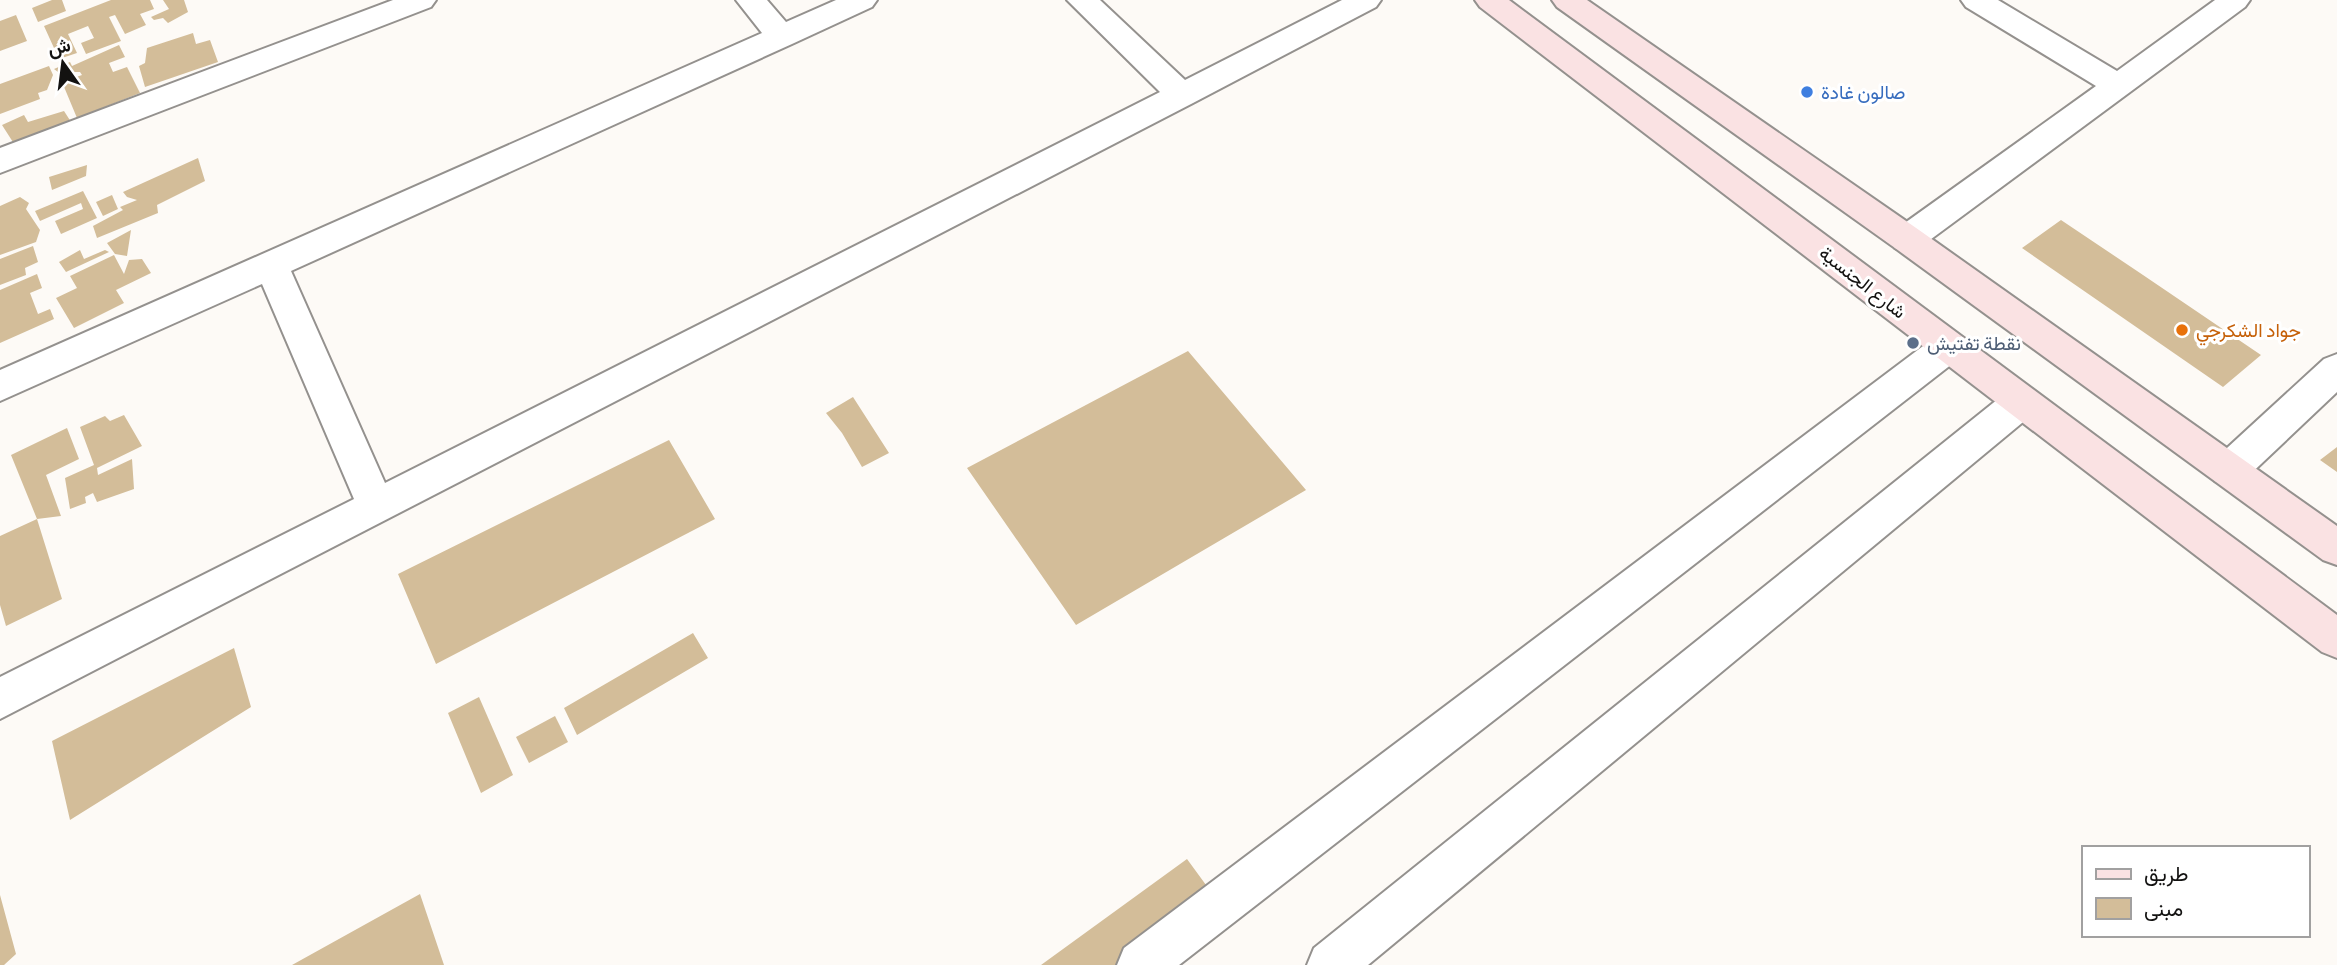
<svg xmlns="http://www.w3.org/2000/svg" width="2337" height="965" viewBox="0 0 2337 965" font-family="'Source Sans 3',Vazirmatn,sans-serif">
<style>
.building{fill:#d3bd99}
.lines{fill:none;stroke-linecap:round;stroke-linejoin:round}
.minor-casing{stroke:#94918e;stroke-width:4}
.tertiary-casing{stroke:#94918e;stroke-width:4}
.secondary-casing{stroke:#94918e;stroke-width:4}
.minor{fill:#fff;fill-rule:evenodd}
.tertiary{fill:#fff;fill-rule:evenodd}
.secondary{fill:#fae2e3;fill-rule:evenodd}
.shop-dot{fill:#3f7fe0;stroke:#fff;stroke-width:2.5}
.food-dot{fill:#e8710a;stroke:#fff;stroke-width:2.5}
.service-dot{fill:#5c6f8a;stroke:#fff;stroke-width:2.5}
.labels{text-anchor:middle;stroke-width:6;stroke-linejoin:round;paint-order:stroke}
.shop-label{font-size:19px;fill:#366cbe;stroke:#fff;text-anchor:start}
.street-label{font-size:19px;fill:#131211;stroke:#fff}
.food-label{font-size:19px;fill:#c56008;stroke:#fff;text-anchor:start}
.service-label{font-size:19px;fill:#4e5e75;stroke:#fff;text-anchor:start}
</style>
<rect width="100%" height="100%" fill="#fdfaf6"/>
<path class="building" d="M52,0H62L66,11L38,22L32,8Z
M111,0H150L154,9L140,14L146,25L125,34L115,15L109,17L121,41L86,54L81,43L94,38L88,26L68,34L77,53L59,59L44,26Z
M163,0H184L188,12L168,23L163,18L154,20L151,17L169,9Z
M16,15L27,41L0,51V21Z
M193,33L196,44L210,40L218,62L145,87L139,66L145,63L147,48Z
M119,45L125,57L109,63L113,72L127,67L140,93L77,118L62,82L82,75L80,72H58L54,69L70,62L72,66Z
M49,66L53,75L47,90L38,93L40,99L0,114V84Z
M64,111L73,125L18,150L2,125L24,115L28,122Z
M198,158L205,181L157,205L158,213L97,238L93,226L123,210L120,207L137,200L127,197L123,192Z
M87,165L86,176L52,190L49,177Z
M83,191L97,218L61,234L55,221L83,209L81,203L40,221L35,211Z
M112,195L118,209L103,216L96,202Z
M20,197L29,203L26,209L40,230L36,242L0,255V206Z
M2061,220L2143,275L2261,355L2223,387L2022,248Z
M131,230L127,256L115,254L107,243Z
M33,246L38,262L25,268L26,275L0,285V259Z
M80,250L84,259L105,250L109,252L66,272L59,262Z
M114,255L124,274L129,260L142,259L151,273L116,290L124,303L74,328L56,298L77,288L70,276Z
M37,274L42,288L30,293L38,314L50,309L54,319L0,343V290Z
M1188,351L1306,490L1076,625L967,468Z
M853,397L889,453L862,467L842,433L826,413Z
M124,415L142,446L97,468L98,475L132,459L134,489L97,502L93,493L85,497L86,503L70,509L65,478L94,465L80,427L105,416L110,421Z
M67,428L79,459L46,475L61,516L37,519L62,599L6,626L0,605V536L37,519L11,455Z
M669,440L715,519L436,664L398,574Z
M2337,447V472L2320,460Z
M693,633L708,658L577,735L564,708Z
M234,648L251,707L70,820L52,741Z
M479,697L513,775L481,793L448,713Z
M555,716L568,742L529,763L516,737Z
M1187,859L1217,900L1126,965H1041Z
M420,894L444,965H292Z
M0,895L16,954L4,965H0Z"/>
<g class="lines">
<defs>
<path id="minor" d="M393,0H436L431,7L0,173V148Z
M736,0H767L786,22L836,0H877L872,7L792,44L291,271L385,483L1160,92L1067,0H1100L1185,80L1342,0H1381L1376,7L1193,103L0,719V677L354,499L262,284L0,401V370L762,33Z
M1961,0H1998L2117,71L2215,0H2250L2245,7L1919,248L1907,252L1895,248L1890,239L1895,230L2096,86L1966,7Z
M2337,354V392L2243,481L2229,486L2215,481L2210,470L2215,459L2324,359Z"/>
<path id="tertiary" d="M1948,333L1961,337L1966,347L1961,357L1179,965H1117L1124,948L1935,337Z
M2021,387L2034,391L2039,402L2034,413L1368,965H1307L1314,948L2008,391Z"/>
<path id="secondary" d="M1475,0H1509L2337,615V658L2322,652L1480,7Z
M1552,0H1587L1919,230L2337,526V565L2323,560L1895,248L1557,7Z"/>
</defs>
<use href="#minor" class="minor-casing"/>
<use href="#tertiary" class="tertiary-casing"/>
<use href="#secondary" class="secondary-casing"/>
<use href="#minor" class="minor"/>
<use href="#tertiary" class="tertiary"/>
<use href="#secondary" class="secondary"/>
</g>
<circle class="shop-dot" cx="1807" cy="92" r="7"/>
<circle class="food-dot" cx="2182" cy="330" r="7"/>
<circle class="service-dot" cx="1913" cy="343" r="7"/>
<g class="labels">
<g class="shop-label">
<text x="1821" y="99">صالون غادة</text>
</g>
<g class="street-label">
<text transform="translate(1863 282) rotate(38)" y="7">شارع الجنسية</text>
</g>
<g class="food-label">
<text x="2196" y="337">جواد الشكرجي</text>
</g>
<g class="service-label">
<text x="1927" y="350">نقطة تفتيش</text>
</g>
</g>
<rect x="2082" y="846" width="228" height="91" fill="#ffffff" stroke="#a1a0a0" stroke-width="2"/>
<rect x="2096" y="869" width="35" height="10" fill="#fae2e3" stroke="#a1a0a0" stroke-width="2"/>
<text x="2144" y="881" font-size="21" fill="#131211">طريق</text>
<rect x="2096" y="898" width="35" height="21" fill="#d3bd99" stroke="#a1a0a0" stroke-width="2"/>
<text x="2144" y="916" font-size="21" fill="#131211">مبنى</text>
<g transform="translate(63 63) rotate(346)" stroke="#ffffff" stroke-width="5" paint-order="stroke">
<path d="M0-5L12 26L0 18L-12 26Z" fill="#131211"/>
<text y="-10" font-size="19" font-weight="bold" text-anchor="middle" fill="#131211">ش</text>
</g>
</svg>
